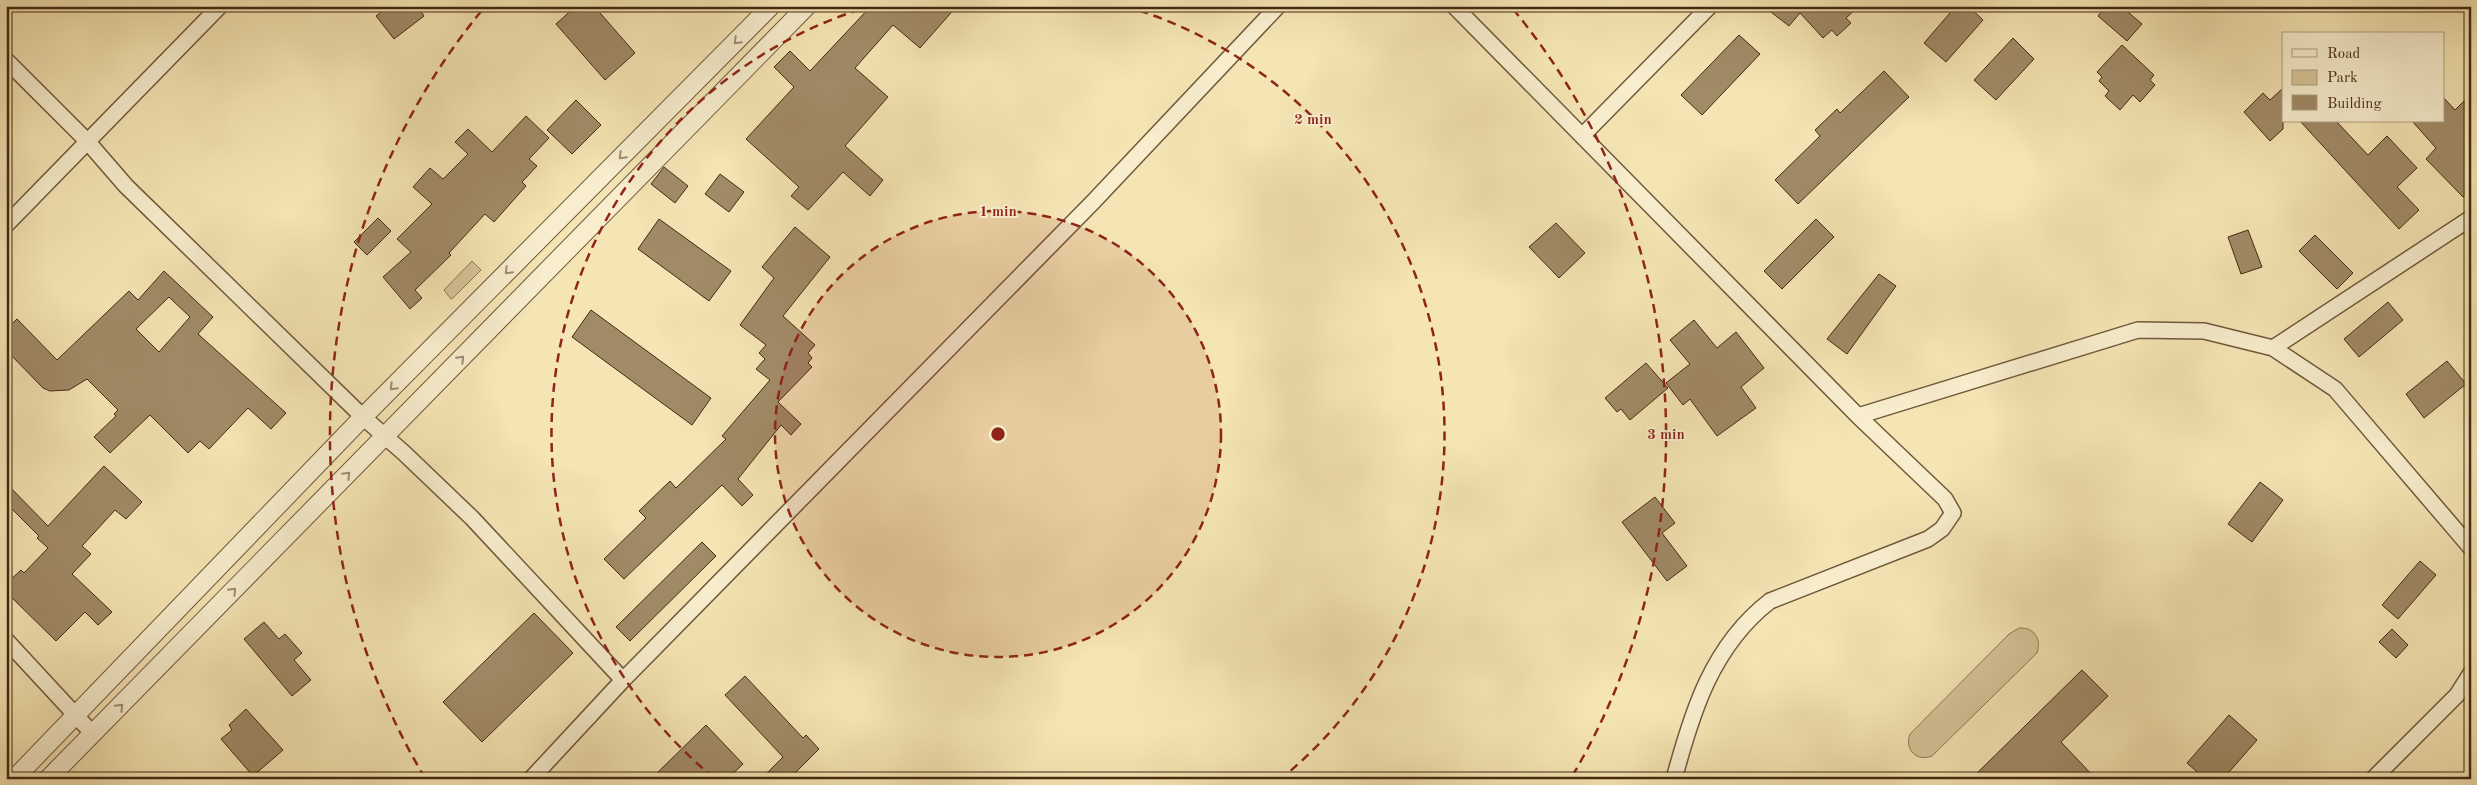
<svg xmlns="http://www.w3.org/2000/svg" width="2477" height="785" viewBox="0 0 2477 785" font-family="'Old Standard TT',serif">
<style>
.green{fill:#d7c599;stroke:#8e7756}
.building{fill:#a18b67;stroke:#452913;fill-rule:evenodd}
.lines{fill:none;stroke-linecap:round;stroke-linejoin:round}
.minor-casing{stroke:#71583b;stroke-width:18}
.tertiary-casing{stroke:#71583b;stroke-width:20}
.minor{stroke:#f8eece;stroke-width:15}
.tertiary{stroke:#f8eece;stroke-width:18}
.oneway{stroke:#9e8c70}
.ring{fill:none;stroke:#8f2418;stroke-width:2.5;stroke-dasharray:9 6}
.centre{fill:#8f2418;stroke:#f8eece;stroke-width:2.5}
.ring-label{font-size:15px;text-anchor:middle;font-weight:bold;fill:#8f2418;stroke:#f8eece;stroke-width:4;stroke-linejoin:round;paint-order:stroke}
</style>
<rect width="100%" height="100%" fill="#f5e5b4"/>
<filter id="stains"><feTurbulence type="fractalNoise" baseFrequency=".004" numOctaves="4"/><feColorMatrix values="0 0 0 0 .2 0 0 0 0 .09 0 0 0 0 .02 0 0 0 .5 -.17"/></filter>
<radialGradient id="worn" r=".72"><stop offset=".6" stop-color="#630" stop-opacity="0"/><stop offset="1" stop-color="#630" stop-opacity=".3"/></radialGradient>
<path class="green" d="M472,261L481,270L453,298L451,299L444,290Z
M2019,628C2034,627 2042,639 2037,653L1932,756C1917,762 1904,750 1910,734L2009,634Z"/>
<path class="building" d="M389,6H417L424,16L394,39L376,16Z
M576,6H594L635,53L605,80L556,24Z
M871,6H957L920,48L893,25L855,68L888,97L845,146L883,180L870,196L843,172L808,210L791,196L799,187L746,139L794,87L774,67L790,51L810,71Z
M1763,6H1859L1846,18L1851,23L1837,36L1832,30L1823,38L1800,13L1789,26Z
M1956,6H1968L1983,20L1946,62L1924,43Z
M2106,6H2121L2142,24L2127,41L2098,16Z
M1739,35L1760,54L1702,115L1681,95Z
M2013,38L2034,59L1996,100L1974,80Z
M2122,45L2154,75L2150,80L2155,85L2140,102L2133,95L2120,110L2105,96L2109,91L2099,81L2102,77L2097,72Z
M1884,71L1909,97L1798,204L1775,180L1820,136L1815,130L1837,109L1840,113Z
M2283,88V129L2270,141L2244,112L2263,93L2270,100Z
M2471,94V189L2463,197L2426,159L2436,148L2412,121H2443V97L2455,110Z
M576,100L601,125L572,154L547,130Z
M526,116L549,138L529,159L537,166L522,182L526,186L494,222L485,214L449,253L451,255L415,290L422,298L410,309L383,277L411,252L397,239L432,204L413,187L430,168L443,179L468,154L455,142L468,129L492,152Z
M2300,121H2336L2368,155L2387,136L2417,168L2397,187L2419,210L2399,229Z
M664,167L688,186L675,203L651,184Z
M720,174L744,192L729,212L705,194Z
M378,218L391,231L367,255L354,242Z
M659,219L731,271L709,301L638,249Z
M1816,219L1834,237L1782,289L1764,271Z
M1556,223L1585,253L1559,278L1529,247Z
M795,227L830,257L783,316L815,345L808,353L812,358L808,363L812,367L778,402L801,424L791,435L781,425L738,479L753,495L742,506L722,485L624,579L604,559L646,518L639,511L670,481L676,488L726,439L722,436L770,380L756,369L765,359L759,353L766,345L740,325L774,278L762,267Z
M2248,230L2262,267L2241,274L2228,237Z
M2315,235L2353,273L2337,289L2299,251Z
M164,271L213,317L198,334L286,413L271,429L248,408L209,449L200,441L188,453L150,415L110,453L94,437L116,416L114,414L118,410L87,379L69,390L50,391L43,388L6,350V329L17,319L57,360L129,291L138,300ZM169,297L190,317L159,352L136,329Z
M1879,274L1896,286L1847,354L1827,339Z
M2388,302L2403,320L2359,357L2344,339Z
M591,310L711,398L692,425L572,337Z
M1694,320L1717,348L1736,332L1764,368L1741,387L1756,408L1717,436L1690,399L1683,405L1666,383L1690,364L1670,340Z
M2447,361L2466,384L2424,418L2406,394Z
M1646,363L1668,388L1630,420L1621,409L1617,412L1605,398Z
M104,466L142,502L126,519L115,510L82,546L91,554L72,574L112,612L98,625L85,612L56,641L6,592V584L21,570L24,573L48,548L37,538L39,536L6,503V483L48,526Z
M2260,482L2283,500L2252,542L2228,524Z
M1655,497L1675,523L1662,533L1687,566L1667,581L1622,522Z
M702,542L716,556L630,641L616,627Z
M2420,561L2436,575L2398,619L2382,605Z
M534,613L573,653L482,742L443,702Z
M264,622L279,639L285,634L302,653L294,660L311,680L292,696L244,639Z
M2392,629L2408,645L2396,658L2379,642Z
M2082,670L2108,696L2061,742L2096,779H1971Z
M745,676L803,738L806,735L819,749L789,779H761L783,757L725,695Z
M246,709L283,750L253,776L221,739L232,730L229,725Z
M2229,715L2257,740L2223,779H2205L2187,763Z
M706,725L743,764L727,779H651Z"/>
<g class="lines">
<defs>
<path id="minor" d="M1454,6L1858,416L1945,499L1953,513L1942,529L1928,539L1770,601C1712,646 1692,712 1674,779
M6,60L87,141L126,186L363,417L404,453L472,518L623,680
M1582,136L1710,6
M6,225L220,6
M2273,348L2471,218
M1858,416L2138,330L2204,331L2273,348L2335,389L2471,548
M6,640L93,734
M531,779L623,680L1093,202L1278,6
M2373,779L2457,695L2471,673"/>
<path id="tertiary" d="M14,779L363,417L771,6
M48,779L807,6"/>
</defs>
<use href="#minor" class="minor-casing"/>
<use href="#tertiary" class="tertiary-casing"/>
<use href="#minor" class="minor"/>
<use href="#tertiary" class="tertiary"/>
</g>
<defs><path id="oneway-chevron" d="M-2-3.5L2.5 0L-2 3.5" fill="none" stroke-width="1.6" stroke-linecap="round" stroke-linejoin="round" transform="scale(1.25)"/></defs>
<g class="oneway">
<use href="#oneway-chevron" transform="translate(737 41) rotate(135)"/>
<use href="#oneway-chevron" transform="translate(622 156) rotate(135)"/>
<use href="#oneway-chevron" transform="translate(508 271) rotate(135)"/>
<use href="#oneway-chevron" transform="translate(461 359) rotate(-46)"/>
<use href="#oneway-chevron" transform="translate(393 387) rotate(135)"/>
<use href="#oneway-chevron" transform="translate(347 475) rotate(-46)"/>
<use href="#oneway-chevron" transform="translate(233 591) rotate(-46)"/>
<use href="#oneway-chevron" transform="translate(120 707) rotate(-46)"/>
</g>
<circle cx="998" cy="434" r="223" fill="#8f2418" fill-opacity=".12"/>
<g class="ring">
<circle cx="998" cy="434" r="223"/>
<path d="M714 778A446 446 0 0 1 871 6M1125 6A446 446 0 0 1 1282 778"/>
<path d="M425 778A668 668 0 0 1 483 9M1513 9A668 668 0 0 1 1571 778"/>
</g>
<circle cx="998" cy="434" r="8" class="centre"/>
<g class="ring-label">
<text x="1313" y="124">2 min</text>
<text x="998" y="216">1 min</text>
<text x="1666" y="439">3 min</text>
</g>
<rect width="2477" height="785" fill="none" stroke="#f5e5b4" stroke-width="25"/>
<rect x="8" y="8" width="2462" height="770" fill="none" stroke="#452913" stroke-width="2.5"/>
<rect x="12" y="12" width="2452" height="760" fill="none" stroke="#452913"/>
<rect x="2282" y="32" width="162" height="90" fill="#f8eece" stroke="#b09f83"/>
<rect x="2292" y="49" width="25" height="8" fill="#f8eece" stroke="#b09f83"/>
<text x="2327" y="58" font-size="15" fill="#452913">Road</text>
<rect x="2292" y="70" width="25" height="15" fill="#d7c599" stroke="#b09f83"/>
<text x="2327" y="82" font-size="15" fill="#452913">Park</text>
<rect x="2292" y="95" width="25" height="15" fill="#a18b67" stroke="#b09f83"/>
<text x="2327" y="108" font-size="15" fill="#452913">Building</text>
<rect width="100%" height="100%" filter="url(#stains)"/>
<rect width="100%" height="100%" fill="url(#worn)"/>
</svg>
